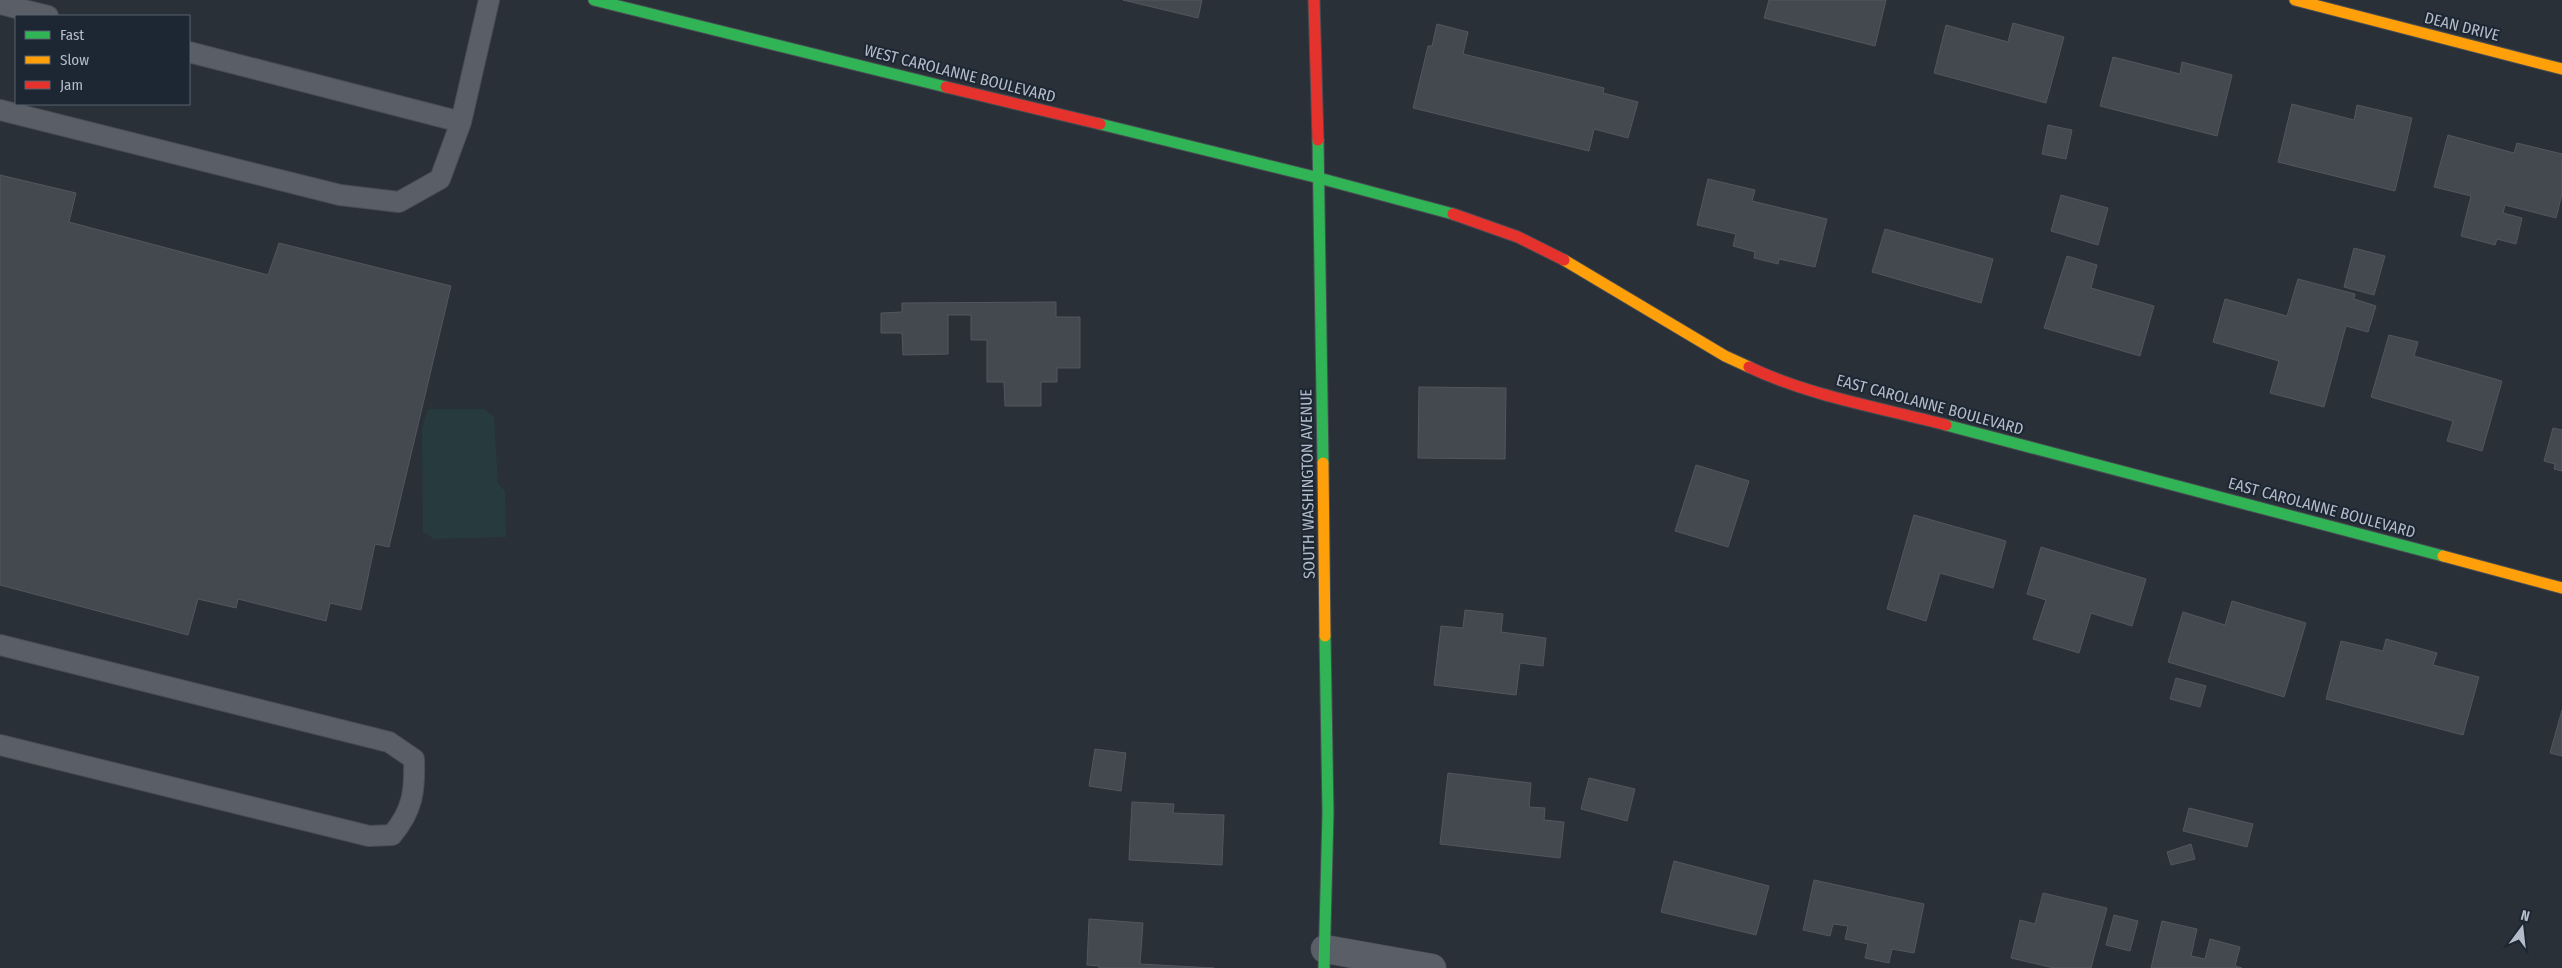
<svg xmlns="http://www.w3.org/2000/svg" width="2562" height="968" viewBox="0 0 2562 968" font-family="'Fira Sans Condensed',sans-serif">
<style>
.green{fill:#273a3e}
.building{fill:#444950;stroke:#52575f}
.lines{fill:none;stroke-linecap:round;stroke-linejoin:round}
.lane-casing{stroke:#484c53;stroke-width:22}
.street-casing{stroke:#484c53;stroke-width:29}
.fast-casing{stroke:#484c53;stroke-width:13}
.slow-casing{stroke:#484c53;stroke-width:13}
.jam-casing{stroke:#484c53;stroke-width:13}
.lane{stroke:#5a5e66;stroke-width:20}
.street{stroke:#5a5e66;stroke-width:28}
.fast{stroke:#30b455;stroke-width:11}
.slow{stroke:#ff9f0a;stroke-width:11}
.jam{stroke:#e5322d;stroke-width:11}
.labels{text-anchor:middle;stroke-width:4;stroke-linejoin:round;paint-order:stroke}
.street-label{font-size:16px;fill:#b4bcc9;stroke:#1d2633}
</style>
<rect width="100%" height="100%" fill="#2a3038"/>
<path class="green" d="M428,409H484L494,417L498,484L505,491L506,537L434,539L423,532L422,429Z"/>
<path class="building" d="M1123,0H1202L1198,18Z
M1769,0H1886L1875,46L1764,18Z
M2013,23L2064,37L2046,103L1934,73L1946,25L2008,42Z
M1437,24L1468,32L1463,54L1604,88L1603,93L1638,102L1628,138L1594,129L1589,151L1413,108L1428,46H1432Z
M2113,57L2180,74L2182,62L2232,75L2217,136L2100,106Z
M2292,104L2354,120L2357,105L2412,118L2395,191L2278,162Z
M2048,125L2072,130L2066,159L2042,154Z
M2448,135L2514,153L2517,143L2562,154V194L2556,218L2505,205L2503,213L2522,218L2516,244L2497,239L2495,245L2461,236L2471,196L2434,187Z
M0,175L76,193L69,222L268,275L279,243L451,286L389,547L375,544L361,610L330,603L326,621L238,599L236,608L198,599L188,635L0,585Z
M1708,179L1755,190L1752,201L1827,219L1815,267L1779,259L1778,264L1754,258L1755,252L1733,246L1736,234L1697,225Z
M2061,195L2108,208L2098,245L2051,231Z
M1885,229L1993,259L1981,303L1872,272Z
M2354,248L2385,256L2374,295L2344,287Z
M2067,256L2097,265L2091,288L2154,306L2140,356L2044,328Z
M2298,279L2355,294L2354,299L2376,306L2368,332L2346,326L2324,407L2270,393L2279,361L2213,342L2225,299L2287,316Z
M1056,302V317H1080V368H1057V382H1041V406H1005L1004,382H987V340H971V315H948V354L903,355L902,333H881V313L902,312V303Z
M2389,335L2418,342L2414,356L2502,381L2482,451L2447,441L2453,421L2371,397Z
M1419,387L1506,388L1505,459L1418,458Z
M2553,428L2562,430V471L2554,469L2555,464L2544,461Z
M1696,465L1749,481L1728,547L1675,531Z
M1914,515L2006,541L1993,588L1940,573L1926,621L1887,609Z
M2041,547L2146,579L2132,626L2091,613L2079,653L2033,639L2046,600L2027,594Z
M2232,601L2306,623L2284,697L2168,662L2183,612L2225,625Z
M1465,610L1503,614L1501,632L1546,638L1543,666L1520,663L1516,695L1434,685L1441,626L1463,628Z
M2386,639L2437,653L2433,665L2479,677L2463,735L2326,699L2341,641L2383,651Z
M2176,678L2206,686L2200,707L2170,699Z
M2562,710V756L2550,753Z
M1095,749L1126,753L1121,791L1089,786Z
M1448,773L1531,783L1529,807L1545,808L1544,820L1564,822L1560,858L1440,844Z
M1589,778L1635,789L1627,821L1581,809Z
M1132,802L1174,804L1173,813L1224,815L1222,865L1129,860Z
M2189,808L2253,824L2247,847L2183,831Z
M2191,844L2195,859L2171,865L2167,852Z
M1674,861L1769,886L1756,935L1661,912Z
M1814,880L1924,904L1914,953L1892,949L1889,963L1865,958L1868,944L1845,939L1848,926L1833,924L1830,936L1803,930Z
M2043,893L2107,908L2091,968H2054L2011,958L2020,920L2035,924Z
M2114,915L2138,921L2130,951L2106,945Z
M1089,919L1143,923L1140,964L1214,968H1099V966L1087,965Z
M2162,921L2197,929L2191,956L2205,959L2210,939L2240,947L2235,966L2242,968H2151Z"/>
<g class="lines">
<defs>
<path id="lane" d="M0,4L48,16
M189,52L461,122
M0,110L340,195L399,202L440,179L461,122L489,0
M0,645L389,742L414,759C415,791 413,810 392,835L369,836L0,745"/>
<path id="street" d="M1325,949L1432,968"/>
<path id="fast" d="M594,0L946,87
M1100,124L1319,178L1453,214
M1318,140L1323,463
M1946,425L2443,556
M1324,968L1328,813L1325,636"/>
<path id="slow" d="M2295,0L2562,69
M1564,260L1725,356L1749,367
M1323,463L1325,636
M2443,556L2562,588"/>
<path id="jam" d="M1314,0L1318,140
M946,87L1100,124
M1453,214L1518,237L1564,260
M1749,367C1809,396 1882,408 1946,425"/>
</defs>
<use href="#lane" class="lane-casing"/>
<use href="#street" class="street-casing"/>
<use href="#fast" class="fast-casing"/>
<use href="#slow" class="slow-casing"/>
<use href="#jam" class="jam-casing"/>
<use href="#lane" class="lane"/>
<use href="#street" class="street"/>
<use href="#fast" class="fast"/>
<use href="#slow" class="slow"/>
<use href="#jam" class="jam"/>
</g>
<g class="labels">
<g class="street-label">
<text transform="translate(2462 26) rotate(14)" y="6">DEAN DRIVE</text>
<text transform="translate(960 73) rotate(14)" y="6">WEST CAROLANNE BOULEVARD</text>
<text transform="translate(1930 404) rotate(15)" y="6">EAST CAROLANNE BOULEVARD</text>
<text transform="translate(1307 484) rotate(-91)" y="6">SOUTH WASHINGTON AVENUE</text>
<text transform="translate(2322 507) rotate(15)" y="6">EAST CAROLANNE BOULEVARD</text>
</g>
</g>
<rect x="15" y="15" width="175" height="90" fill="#1d2633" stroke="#59626f"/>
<rect x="25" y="31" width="25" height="8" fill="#30b455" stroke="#59626f"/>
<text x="60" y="40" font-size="15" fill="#b4bcc9">Fast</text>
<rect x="25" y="56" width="25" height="8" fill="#ff9f0a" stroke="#59626f"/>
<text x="60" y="65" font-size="15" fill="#b4bcc9">Slow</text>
<rect x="25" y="81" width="25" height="8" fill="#e5322d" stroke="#59626f"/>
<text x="60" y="90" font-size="15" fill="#b4bcc9">Jam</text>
<g transform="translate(2522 928) rotate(15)" stroke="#1d2633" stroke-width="4" paint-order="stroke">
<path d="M0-4L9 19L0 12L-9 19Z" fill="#b4bcc9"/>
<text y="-8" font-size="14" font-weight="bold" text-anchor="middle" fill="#b4bcc9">N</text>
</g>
</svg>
